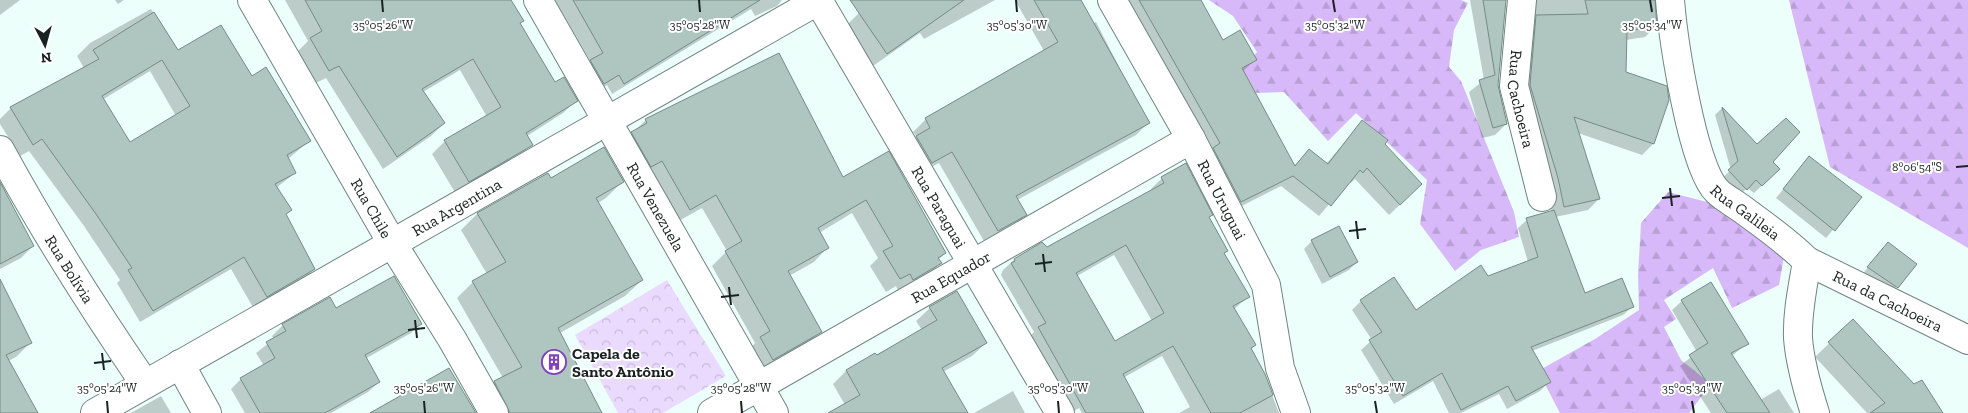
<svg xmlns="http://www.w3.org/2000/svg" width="1968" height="413" viewBox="0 0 1968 413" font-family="'Zilla Slab',serif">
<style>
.forest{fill:url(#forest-firs)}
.park{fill:url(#park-crowns)}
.shadow{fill:#0003;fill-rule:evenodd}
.building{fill:#afc6c0;stroke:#768b86;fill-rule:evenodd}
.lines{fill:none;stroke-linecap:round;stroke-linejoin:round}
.minor-casing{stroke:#708580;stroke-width:30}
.minor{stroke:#fff;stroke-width:28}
.ticks{fill:none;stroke:#192220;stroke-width:2}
.labels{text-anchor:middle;stroke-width:4;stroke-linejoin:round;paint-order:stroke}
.street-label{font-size:16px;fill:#192220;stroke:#fff}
.poi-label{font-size:16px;font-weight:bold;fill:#192220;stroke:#fff;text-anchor:start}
.ticks-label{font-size:12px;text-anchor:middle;fill:#192220;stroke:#fff;stroke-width:4;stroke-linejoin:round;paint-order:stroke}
</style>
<defs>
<pattern id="forest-firs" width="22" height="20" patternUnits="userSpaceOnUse" patternTransform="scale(1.25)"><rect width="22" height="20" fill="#d7b9f9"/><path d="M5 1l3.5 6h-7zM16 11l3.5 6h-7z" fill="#b89fd5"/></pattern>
<pattern id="park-crowns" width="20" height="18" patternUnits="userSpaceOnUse" patternTransform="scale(1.25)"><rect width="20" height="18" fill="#eadafe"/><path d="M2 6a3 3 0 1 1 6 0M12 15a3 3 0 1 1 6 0" fill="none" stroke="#c8bbd9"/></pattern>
</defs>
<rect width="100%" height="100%" fill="#ecfffb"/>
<path class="forest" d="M1209,0H1461L1468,3L1454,30L1449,67L1461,81L1514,212L1519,237L1481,250L1455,271L1420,224L1427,180L1356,113L1328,141L1284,92L1253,93L1241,71L1257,52L1233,16Z
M1789,0H1968V248L1830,167Z
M1668,192L1711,203L1785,251L1779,285L1732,308L1713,268L1664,300L1676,319L1664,327L1681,360L1711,384L1689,413H1560L1538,371L1595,339L1639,310L1638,275L1641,223Z"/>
<path class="park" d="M667,280L726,376L663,413H618L575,335Z"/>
<path class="shadow" d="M0,0H20L0,15Z
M115,0H124L118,4Z
M285,0H509L519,24L554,84L576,101L563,113L527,136L531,145L518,158L456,194L432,154L445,141L487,117L460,70L423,92L444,123L431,136L383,169L326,78L316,83L298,51L308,41Z
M555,0H782L777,6L755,16L751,9L612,94L607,85L593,94L580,73L591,62Z
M878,0H995L924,39L920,33L873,66L846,26L859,13Z
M1015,0H1074L1089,26L1096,22L1148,123L1136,135L1017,200L1025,215L1013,227L985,243L939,163L919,174L904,149L917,137L913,132L926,119L1044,51Z
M1122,0H1199L1223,42L1255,60L1242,72L1293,167L1309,150L1326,164L1362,122L1384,144L1410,195L1389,215L1355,179L1351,183L1349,181L1319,216L1281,186L1230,212Z
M1470,0H1505L1497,85L1506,124L1495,135L1482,138L1469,92L1484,80Z
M1522,0H1652L1656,26L1645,37L1626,40L1624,73L1668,100L1653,144L1642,155L1578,133L1599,199L1588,210L1555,217L1584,295L1632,307L1623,315L1532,351L1549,382L1540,391L1507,409L1499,394L1461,413H1449L1433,381L1394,404L1361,350L1372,340L1352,310L1361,301L1416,312L1488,277L1528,262L1518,228L1527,220L1552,212L1519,96Z
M151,9L178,51L251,78L309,141L288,159L295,173L276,188L291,209L285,215L314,269L301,282L254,309L231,269L140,322L117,283L120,280L84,226L29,151L20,156L0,124V119L11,108L84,68L77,56L90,43ZM150,71L176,116L129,144L102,100Z
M1722,108L1771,162V177L1754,193L1747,188L1738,197L1721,179L1731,170L1715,115Z
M646,120L842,179L945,253L938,260L940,263L927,277L899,293L896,286L886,292L870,266L878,258L852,213L819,233L827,248L814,262L789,276L820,332L807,346L759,373L747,352L755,343L712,266L727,251L702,208L675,223L618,147Z
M1810,157L1860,197L1826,238L1776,198Z
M548,174L550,179L622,182L606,198L598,203L642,280L625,296L560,333L601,413H487L478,398L495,382L503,378L457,298L473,282L487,274L461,230L477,214Z
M1162,178L1211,215L1208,218L1223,253L1248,297L1233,310L1255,345L1251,349L1264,374L1279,413H1179L1190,407L1162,356L1123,378L1143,413H1082L1079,408L1071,413L1027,339L1034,332L1001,275L1003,270L1014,260L1042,244L1046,249L1152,191L1151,189ZM1114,255L1152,321L1114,342L1077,276Z
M0,203L33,246L21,258L0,269Z
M1312,241L1357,262L1349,270L1322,284L1304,249Z
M1881,251L1915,265L1889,295L1861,276Z
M330,299L336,310L421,323L411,333L365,359L379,382L368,392L331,413H245L231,389L241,379L264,366L256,353L274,339L272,336L282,326Z
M1682,301L1747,343L1732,356L1760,400L1779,389L1794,413H1711L1680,366L1697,352L1672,310Z
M0,302L30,343L16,357L8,361L28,413H0Z
M930,308L986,343L972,356L943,372L894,413H831L845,405L833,384L846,371L922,330L916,321Z
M1853,320L1914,386L1942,413H1867L1815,357Z
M1013,391L1025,413H974Z
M161,396L171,413H131Z"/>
<path class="building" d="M305,0H511L524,21L520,23L555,82L564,77L578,101L526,133L533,145L469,182L444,140L501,107L473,59L422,89L445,123L397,157L339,66L329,71L310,38L322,31Z
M573,0H760L624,84L619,75L604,84L590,60L603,53Z
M850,0H964L887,54Z
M1034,0H1081L1150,123L1016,196L1027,215L998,231L952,152L932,163L916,136L930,128L925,118L1058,42Z
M1139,0H1201L1223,40L1240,30L1257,60L1242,68L1295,166L1309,149L1328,164L1362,120L1388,140L1385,144L1422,184L1400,205L1367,168L1363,173L1360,170L1331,206L1293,176L1241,202L1213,148L1220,143Z
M1483,0H1506L1498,85L1507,124L1493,128L1479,80L1495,75Z
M1585,0H1655L1657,26L1627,31L1626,72L1667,86L1669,100L1654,144L1574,117L1600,199L1564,207L1558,178L1530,85L1536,15L1588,14Z
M154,12L178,50L221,25L252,76L266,67L311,141L287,155L296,173L275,184L292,210L286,214L315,269L267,297L244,257L153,311L128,270L132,268L96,214L42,139L33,145L10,107L99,59L93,50ZM162,60L190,106L130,142L102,96Z
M779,53L843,177L889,151L946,253L938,258L942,263L913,280L910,274L900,279L883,251L893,246L866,200L818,228L829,248L788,271L822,332L773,360L760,337L770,331L725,251L742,241L716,195L690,210L662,161L651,167L631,132L647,123L645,119Z
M1722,107L1757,144L1786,118L1800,132L1773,162L1780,169L1762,186L1756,180L1747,190L1728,170L1738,161Z
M604,147L624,182L596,198L643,280L558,328L602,413H510L494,381L522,367L472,281L506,262L477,213L548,173L551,178Z
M1809,156L1862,197L1835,231L1783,189Z
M1186,163L1213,215L1209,217L1228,251L1224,253L1250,297L1233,306L1256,345L1251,348L1265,374L1273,395L1240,413H1211L1173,346L1123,374L1144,413H1086L1038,327L1046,323L1011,263L1015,261L1014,259L1042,242L1047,247L1164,183L1161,177ZM1126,245L1164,313L1115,341L1076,273Z
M0,182L34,246L0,264Z
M1554,210L1585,293L1622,278L1634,307L1531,347L1551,382L1516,401L1508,386L1461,410L1442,373L1403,396L1369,340L1382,332L1360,300L1394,277L1416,310L1481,265L1488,276L1538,257L1526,218Z
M1339,226L1358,262L1330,277L1311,240Z
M1888,242L1917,264L1898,288L1867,267Z
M394,276L422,324L365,355L380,382L325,413H260L240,378L275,358L266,342L286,331L282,324L330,297L336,308Z
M0,279L32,343L6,355L38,413H0Z
M1711,282L1749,344L1731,353L1770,413H1727L1689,355L1708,343L1681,300Z
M957,291L987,343L942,368L968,413H828L860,395L846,370L875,353L877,355L937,320L929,307Z
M1853,319L1914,384L1922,380L1943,413H1870L1885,403L1828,342Z
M449,368L476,413H370Z"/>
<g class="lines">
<defs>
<g id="minor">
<path id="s1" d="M252,0L392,243L452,339L494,413"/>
<path id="s2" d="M538,0L774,413"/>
<path id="s3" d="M818,0L1060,413"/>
<path id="s4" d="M1112,0L1191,139L1266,285L1280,368L1296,413"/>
<path id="s5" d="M1522,0L1514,86L1542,197"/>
<path id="s6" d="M1670,0C1673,37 1692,167 1717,191C1724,198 1734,203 1742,209C1765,226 1787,241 1807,261C1803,286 1797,312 1798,338C1800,364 1807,388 1815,413"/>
<path id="s7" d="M0,150C44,231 93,308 145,384"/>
<path id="s8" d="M1807,261L1968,340"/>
<path d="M180,364L207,413"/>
<path id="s9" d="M95,413L819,0"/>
<path id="s10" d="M712,413L1191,139"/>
</g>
</defs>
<use href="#minor" class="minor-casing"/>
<use href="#minor" class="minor"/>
</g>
<path class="ticks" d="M382,0L383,12M699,0L700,12M1016,0L1017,12M1333,0L1335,12M1650,0L1652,12M1956,167L1968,166M1670,188L1672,206M1662,198L1680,196M1356,221L1358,239M1349,231L1366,229M1043,254L1045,272M1035,264L1052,262M729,287L731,305M721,297L739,295M415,320L417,338M408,330L425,328M102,353L104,370M94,363L111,361M107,401L108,413M424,401L425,413M741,401L742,413M1058,401L1059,413M1375,401L1377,413M1692,401L1694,413"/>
<defs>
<symbol id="building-ring" viewBox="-11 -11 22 22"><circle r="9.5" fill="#fff" stroke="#8142b7" stroke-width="1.5"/><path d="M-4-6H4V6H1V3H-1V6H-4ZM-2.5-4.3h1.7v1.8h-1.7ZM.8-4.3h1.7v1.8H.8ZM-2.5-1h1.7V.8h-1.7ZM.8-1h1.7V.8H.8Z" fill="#8142b7"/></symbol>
</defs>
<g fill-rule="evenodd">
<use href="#building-ring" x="540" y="348" width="28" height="28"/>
</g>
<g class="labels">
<g class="street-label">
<text dy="6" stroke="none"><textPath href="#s5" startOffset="100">Rua Cachoeira</textPath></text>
<text dy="6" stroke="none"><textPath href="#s4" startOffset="228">Rua Uruguai</textPath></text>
<text dy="6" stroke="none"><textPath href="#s9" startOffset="416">Rua Argentina</textPath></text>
<text dy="6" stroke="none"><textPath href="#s2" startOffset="238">Rua Venezuela</textPath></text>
<text dy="6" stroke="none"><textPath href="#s3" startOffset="240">Rua Paraguai</textPath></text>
<text dy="6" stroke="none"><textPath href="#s1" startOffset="240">Rua Chile</textPath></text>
<text dy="6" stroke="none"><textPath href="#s6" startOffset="234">Rua Galileia</textPath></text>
<text dy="6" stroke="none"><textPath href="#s7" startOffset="138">Rua Bolívia</textPath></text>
<text dy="6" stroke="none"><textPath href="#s10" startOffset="275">Rua Equador</textPath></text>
<text dy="6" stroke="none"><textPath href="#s8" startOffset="90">Rua da Cachoeira</textPath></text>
</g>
<g class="poi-label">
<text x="572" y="359">Capela de<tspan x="572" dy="18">Santo Antônio</tspan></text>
</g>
</g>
<g class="ticks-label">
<text x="383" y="29">35°05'26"W</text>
<text x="700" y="29">35°05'28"W</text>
<text x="1017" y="29">35°05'30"W</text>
<text x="1335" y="29">35°05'32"W</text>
<text x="1652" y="29">35°05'34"W</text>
<text x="1917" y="171">8°06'54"S</text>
<text x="107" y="392">35°05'24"W</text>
<text x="424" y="392">35°05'26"W</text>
<text x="741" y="392">35°05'28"W</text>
<text x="1058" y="392">35°05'30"W</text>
<text x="1375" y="392">35°05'32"W</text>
<text x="1692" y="392">35°05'34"W</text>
</g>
<g transform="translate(45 45) rotate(174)" stroke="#ffffff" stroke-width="4" paint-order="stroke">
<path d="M0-4L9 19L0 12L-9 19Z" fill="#192220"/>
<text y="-8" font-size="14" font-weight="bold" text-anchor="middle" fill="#192220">N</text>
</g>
</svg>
